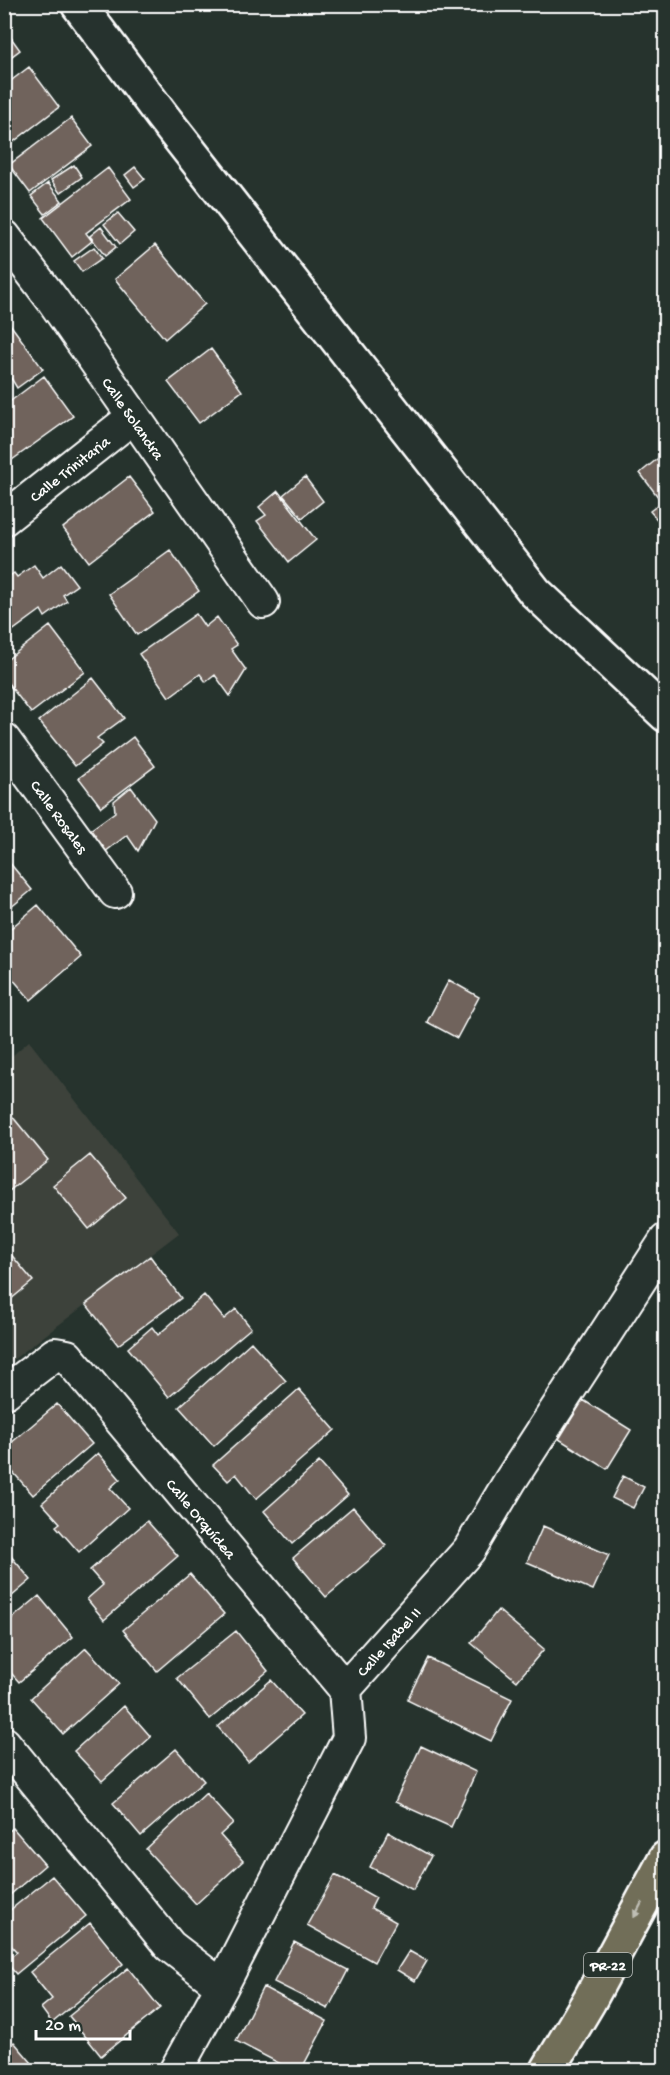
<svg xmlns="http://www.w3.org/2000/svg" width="670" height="2075" viewBox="0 0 670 2075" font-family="'Gochi Hand',sans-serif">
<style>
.built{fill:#3c423b}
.building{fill:#6f645b;stroke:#fff;stroke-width:1.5}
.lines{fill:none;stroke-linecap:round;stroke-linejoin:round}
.street-casing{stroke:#fff;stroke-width:36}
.secondary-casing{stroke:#fff;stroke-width:38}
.highway-casing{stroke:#fff;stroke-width:38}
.street{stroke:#26332d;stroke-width:32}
.secondary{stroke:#26332d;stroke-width:33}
.highway{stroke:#716e59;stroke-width:33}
.oneway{fill:#bfbeb4}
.labels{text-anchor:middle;stroke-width:4.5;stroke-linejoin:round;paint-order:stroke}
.shield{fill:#26332d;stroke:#bec2c0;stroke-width:1.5}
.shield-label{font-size:15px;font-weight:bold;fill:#fff}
.street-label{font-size:16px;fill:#fff;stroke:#26332d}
</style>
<rect width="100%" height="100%" fill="#26332d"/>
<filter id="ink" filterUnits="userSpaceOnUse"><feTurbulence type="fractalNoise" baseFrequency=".0167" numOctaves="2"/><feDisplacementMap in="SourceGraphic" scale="12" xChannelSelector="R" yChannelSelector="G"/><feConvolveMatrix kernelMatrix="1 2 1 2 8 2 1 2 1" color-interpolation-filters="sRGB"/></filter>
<g filter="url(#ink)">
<path class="built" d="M29,1041L179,1233L5,1366V1062Z"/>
<path class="building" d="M4,28L20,50L4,62Z
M29,67L59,107L4,149V86Z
M71,118L92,146L30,193L9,165Z
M74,165L82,177L60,193L51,180Z
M135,167L145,179L134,187L125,175Z
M108,168L131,199L86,233L92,241L72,257L43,218Z
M48,183L62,201L45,214L31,196Z
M118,213L134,232L120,244L104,224Z
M101,227L116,247L105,256L90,236Z
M155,245L205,304L165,339L115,279Z
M94,247L102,258L82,272L74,261Z
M7,320L43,369L17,388L11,378L4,383V322Z
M211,349L242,391L199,423L168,382Z
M44,376L73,416L12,460L4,457V406Z
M662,455L666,460V530L650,511L662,502L640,473Z
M129,477L155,511L89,562L63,528Z
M305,477L323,501L302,518L283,495Z
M278,491L316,540L289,562L257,521L266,515L259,507Z
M170,550L199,591L137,635L109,594Z
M61,564L77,585L63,595L67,601L45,617L41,610L4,637V580L14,573L17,577L34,565L43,578Z
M196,614L205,627L217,617L237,645L231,649L246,670L230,696L215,675L206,682L200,674L169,697L139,654Z
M50,626L85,672L31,713L4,678V662Z
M93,678L124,718L97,738L103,744L75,766L39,721Z
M133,737L155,766L101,807L79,778Z
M131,787L155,819L138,851L127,835L105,852L89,831L115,812L114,801Z
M4,856L32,890L4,913Z
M38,905L81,957L31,1000L4,969V934Z
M449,980L479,997L457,1038L427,1022Z
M7,1110L48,1160L4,1195V1112Z
M90,1155L126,1198L89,1229L53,1185Z
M4,1246L33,1281L4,1305Z
M150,1256L181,1298L118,1345L86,1304Z
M204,1295L224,1319L236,1309L251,1328L169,1397L128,1348L152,1327L158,1335Z
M251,1342L286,1381L214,1446L179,1407Z
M299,1389L335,1430L256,1499L236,1474L228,1481L213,1465Z
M583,1400L631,1430L607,1469L559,1439Z
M57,1404L92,1444L33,1495L4,1462V1449Z
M98,1453L120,1479L110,1488L128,1508L79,1552L56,1526L60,1523L42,1503Z
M319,1462L348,1495L292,1544L264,1511Z
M623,1476L644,1487L633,1508L612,1498Z
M353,1507L386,1546L326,1597L293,1558Z
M147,1521L178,1556L104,1620L87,1599L103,1585L90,1570Z
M543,1526L609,1555L593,1590L527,1562Z
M4,1548L31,1580L4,1603Z
M190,1574L224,1614L157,1671L123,1630Z
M39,1596L73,1637L19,1682L4,1665V1625Z
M498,1610L544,1649L517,1681L471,1643Z
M236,1631L268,1671L210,1719L177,1678Z
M86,1648L119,1684L63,1734L31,1698Z
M428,1658L512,1699L491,1741L407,1700Z
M271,1680L302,1715L248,1762L218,1727Z
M124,1706L151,1737L102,1781L74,1751Z
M421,1746L476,1772L451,1827L395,1802Z
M176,1749L204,1781L141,1836L113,1803Z
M206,1793L233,1823L220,1835L243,1861L196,1904L146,1849Z
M13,1828L45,1865L4,1900V1835Z
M388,1832L431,1856L413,1890L370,1867Z
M335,1875L376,1898L371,1908L396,1922L374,1962L307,1925Z
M52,1876L86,1916L16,1974L5,1961L17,1952L4,1938V1915Z
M90,1923L123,1964L52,2023L41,2008L52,1999L30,1972Z
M294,1942L348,1970L328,2009L274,1982Z
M409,1951L427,1961L415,1981L397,1970Z
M128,1968L160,2008L101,2056L69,2016Z
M263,1987L327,2021L301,2070H292L236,2041Z
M14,2042L38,2070H4V2050Z"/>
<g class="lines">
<defs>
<path id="street" d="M4,236L52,299L263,602
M4,519L133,417
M4,740L115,892
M4,1393L55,1354L67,1356L345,1689
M4,1743L170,1946L222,1986
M176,2070L222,1986L349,1738L345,1689L469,1550L510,1481L666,1240"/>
<path id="secondary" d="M78,4L162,116L535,592L666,715"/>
<path id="highway" d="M548,2070L589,2001L666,1858"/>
</defs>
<use href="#street" class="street-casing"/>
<use href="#secondary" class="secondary-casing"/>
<use href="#highway" class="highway-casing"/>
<use href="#street" class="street"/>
<use href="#secondary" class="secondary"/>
<use href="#highway" class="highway"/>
</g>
<defs><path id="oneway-solid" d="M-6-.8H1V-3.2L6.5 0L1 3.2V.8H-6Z" transform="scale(1.5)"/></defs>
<use class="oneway" href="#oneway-solid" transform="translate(638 1910) rotate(118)"/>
</g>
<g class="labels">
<rect class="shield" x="584" y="1953" width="48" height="24" rx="4.5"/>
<g class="shield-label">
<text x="608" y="1970">PR-22</text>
</g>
<g class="street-label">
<text transform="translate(134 418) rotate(55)" y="6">Calle Solandra</text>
<text transform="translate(69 468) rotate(-38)" y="6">Calle Trinitaria</text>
<text transform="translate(60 816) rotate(54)" y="6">Calle Rosales</text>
<text transform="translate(202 1518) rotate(50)" y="6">Calle Orquídea</text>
<text transform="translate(388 1641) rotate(-48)" y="6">Calle Isabel II</text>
</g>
</g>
<rect width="670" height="2075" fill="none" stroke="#26332d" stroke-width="24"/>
<rect x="12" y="12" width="646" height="2051" fill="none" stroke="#fff" stroke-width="2" filter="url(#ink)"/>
<path d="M36 2030v9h94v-9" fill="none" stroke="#ffffff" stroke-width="3"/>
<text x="45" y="2030" font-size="18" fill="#ffffff" stroke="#26332d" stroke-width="4.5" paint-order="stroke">20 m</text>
</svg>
